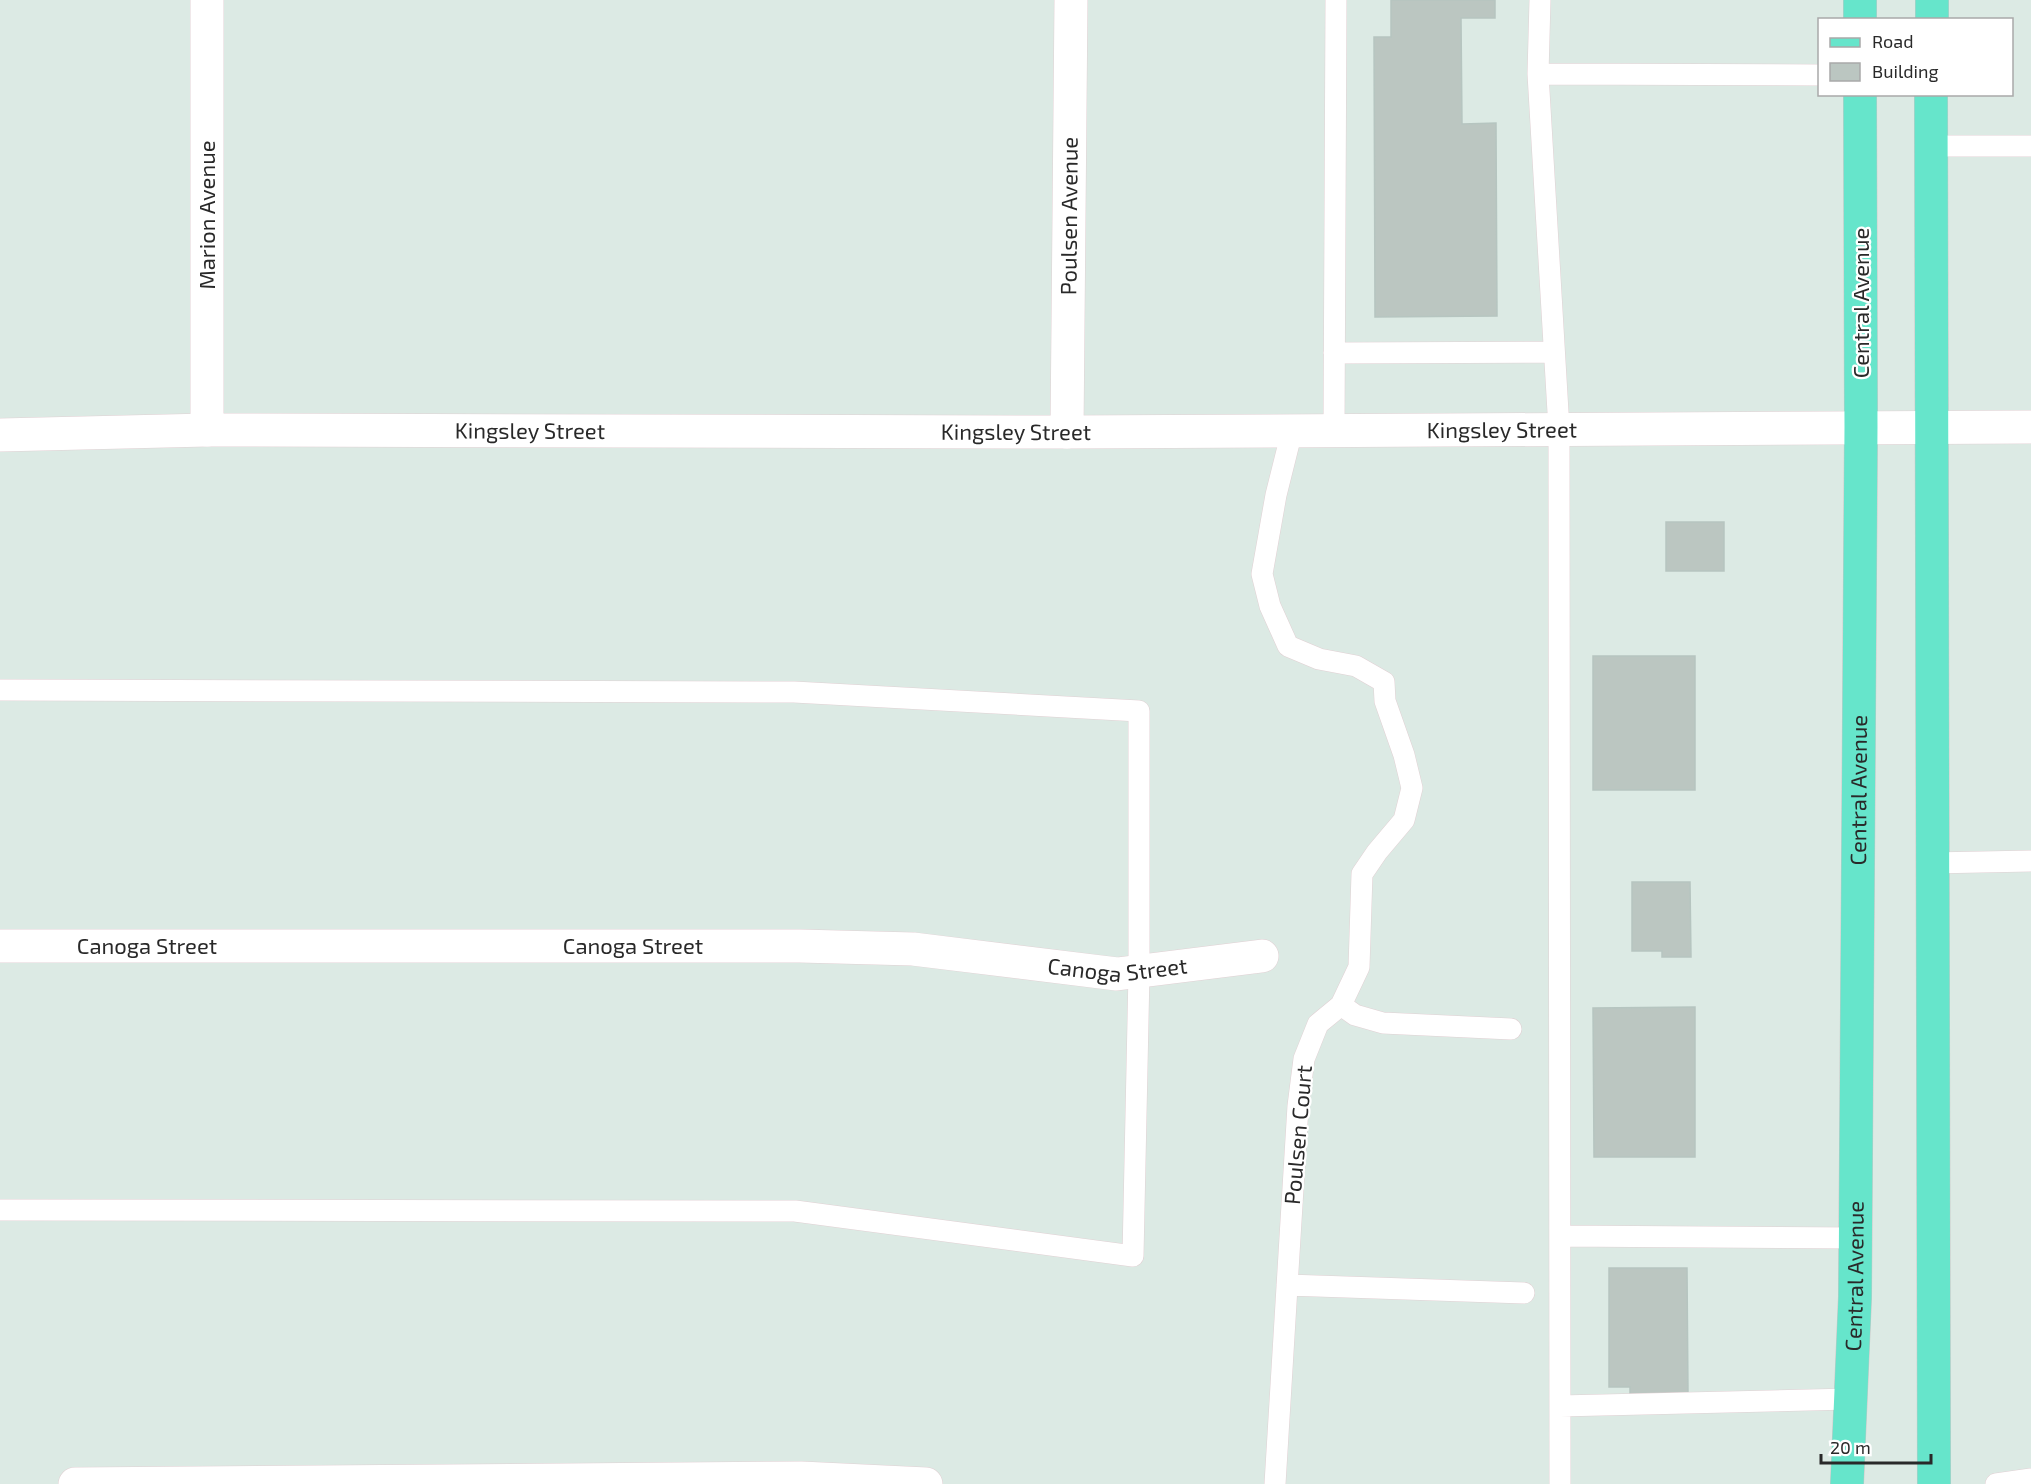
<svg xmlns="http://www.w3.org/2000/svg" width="2031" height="1484" viewBox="0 0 2031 1484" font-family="'Exo 2',sans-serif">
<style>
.building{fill:#bbc6c1;stroke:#b6c5c0;stroke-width:1.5}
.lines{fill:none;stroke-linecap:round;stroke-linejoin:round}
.lane-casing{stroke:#e1d1d4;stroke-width:22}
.street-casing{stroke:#e1d1d4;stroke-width:34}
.secondary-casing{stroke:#e1d1d4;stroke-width:34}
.primary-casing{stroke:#c7c7c7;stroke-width:34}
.lane{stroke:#fff;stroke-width:21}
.street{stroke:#fff;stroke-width:33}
.secondary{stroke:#fff;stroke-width:33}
.primary{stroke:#66e5cb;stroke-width:33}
.labels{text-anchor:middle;stroke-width:4.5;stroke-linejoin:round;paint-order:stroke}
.street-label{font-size:22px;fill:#292929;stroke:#fff}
</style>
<rect width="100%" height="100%" fill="#dceae4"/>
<path class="building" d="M1391,0H1495V18H1461L1462,124L1496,123L1497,316L1375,317L1374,37H1391Z
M1666,522H1724V571H1666Z
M1593,656H1695V790H1593Z
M1632,882H1690L1691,957H1662V951H1632Z
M1695,1007V1157H1594L1593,1008Z
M1609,1268H1687L1688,1394L1630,1395V1387H1609Z"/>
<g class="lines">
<defs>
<path id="lane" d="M1540,0L1538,74L1820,75
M1538,74L1559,429L1560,1484
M1931,146H2031
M1334,353L1554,352
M1334,431L1336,0
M0,690L794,692L1139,711V973L1133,1256L795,1211L0,1210
M1932,863L2031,861
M1341,1005L1355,1015L1383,1023L1511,1029
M1560,1236L1855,1238
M1287,1285L1524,1293
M1560,1406L1850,1399
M1275,1484L1298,1106L1304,1059L1318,1024L1341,1005L1359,967L1362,874L1377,852L1404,820L1412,788L1404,755L1385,701L1384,682L1356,666L1319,659L1288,646L1270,606L1262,574L1276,495L1292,431
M1996,1484L2031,1479"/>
<g id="street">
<path d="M207,430V0"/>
<path id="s1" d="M1067,432L1071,0"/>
<path id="s2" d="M0,946H800L913,949L1117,974L1262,956"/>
<path d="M75,1484L801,1478L926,1484"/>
</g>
<g id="secondary">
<path id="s3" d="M0,435L207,430L1067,432L2031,427"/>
</g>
<g id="primary">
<path d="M1860,0V20"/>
<path d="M1932,20V0"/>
<path d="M1931,94L1934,1484"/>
<path id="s4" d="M1847,1484L1855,1297L1861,427L1860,94"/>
</g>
</defs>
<use href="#lane" class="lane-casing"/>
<use href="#street" class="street-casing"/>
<use href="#secondary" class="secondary-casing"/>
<use href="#primary" class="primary-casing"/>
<use href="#lane" class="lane"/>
<use href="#street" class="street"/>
<use href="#secondary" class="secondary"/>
<use href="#primary" class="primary"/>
</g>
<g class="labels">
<g class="street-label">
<text transform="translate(207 215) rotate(-90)" y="8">Marion Avenue</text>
<text dy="8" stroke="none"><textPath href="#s1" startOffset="216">Poulsen Avenue</textPath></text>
<text transform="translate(1861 303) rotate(-90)" y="8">Central Avenue</text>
<text dy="8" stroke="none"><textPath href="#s3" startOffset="1502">Kingsley Street</textPath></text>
<text dy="8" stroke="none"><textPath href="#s3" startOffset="530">Kingsley Street</textPath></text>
<text dy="8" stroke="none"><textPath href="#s3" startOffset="1016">Kingsley Street</textPath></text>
<text dy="8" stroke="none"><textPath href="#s4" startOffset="694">Central Avenue</textPath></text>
<text dy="8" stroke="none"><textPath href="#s2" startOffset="147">Canoga Street</textPath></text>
<text dy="8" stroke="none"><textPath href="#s2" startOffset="633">Canoga Street</textPath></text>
<text dy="8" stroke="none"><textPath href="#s2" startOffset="1119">Canoga Street</textPath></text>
<text transform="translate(1298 1135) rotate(-85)" y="8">Poulsen Court</text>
<text dy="8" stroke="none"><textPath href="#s4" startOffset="208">Central Avenue</textPath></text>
</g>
</g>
<rect x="1818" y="18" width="195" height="78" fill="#ffffff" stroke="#a9a9a9" stroke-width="1.5"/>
<rect x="1830" y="38" width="30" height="9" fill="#66e5cb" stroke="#a9a9a9" stroke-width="1.5"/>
<text x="1872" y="48" font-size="18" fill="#292929">Road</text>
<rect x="1830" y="63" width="30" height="18" fill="#bbc6c1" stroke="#a9a9a9" stroke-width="1.5"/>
<text x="1872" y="78" font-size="18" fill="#292929">Building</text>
<path d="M1821 1454v9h110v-9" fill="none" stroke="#292929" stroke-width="3"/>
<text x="1830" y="1454" font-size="18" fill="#292929" stroke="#ffffff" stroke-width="4.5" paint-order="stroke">20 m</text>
</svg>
